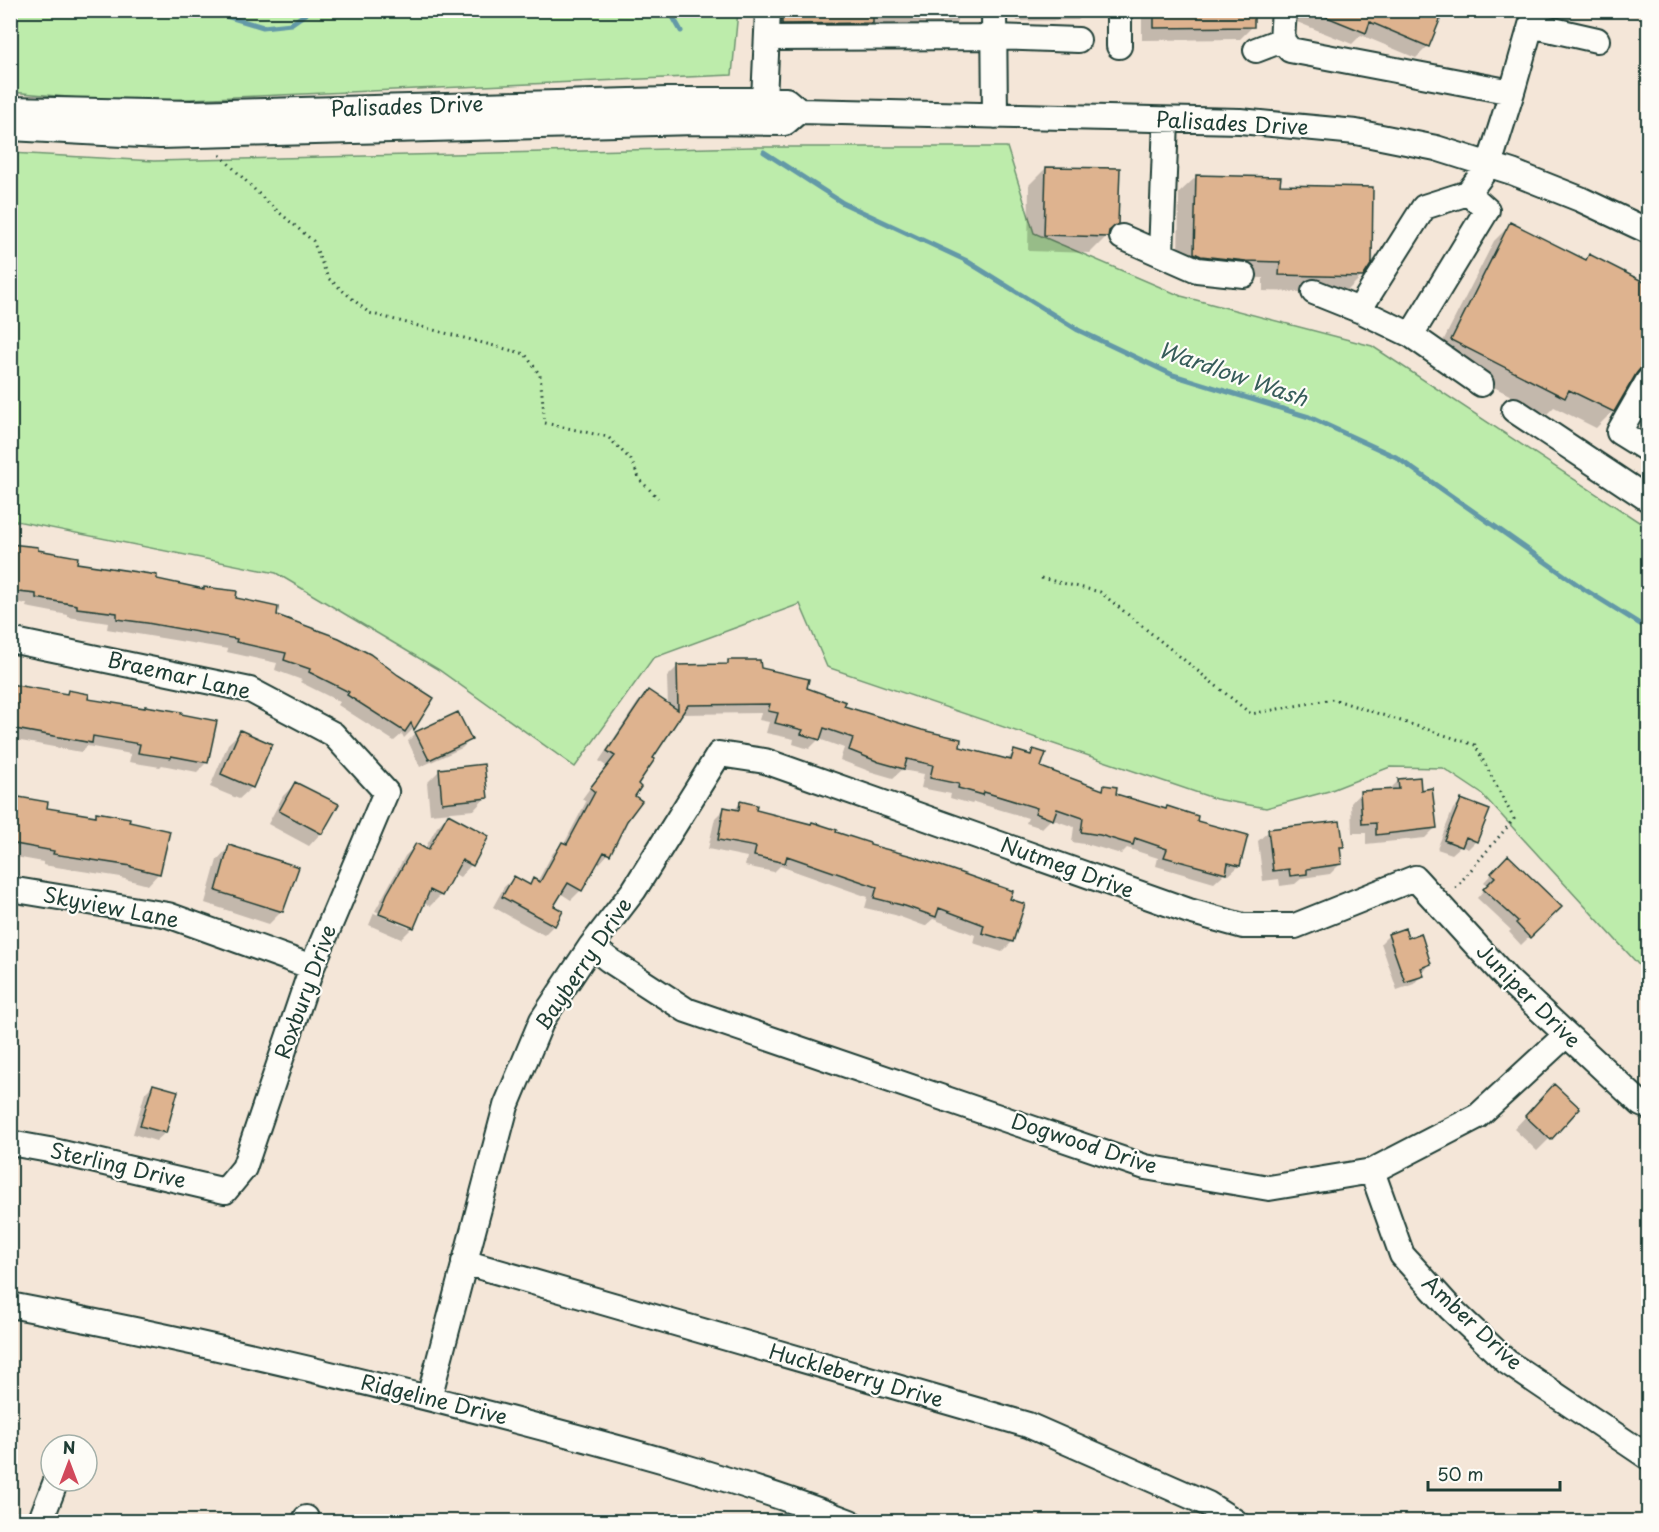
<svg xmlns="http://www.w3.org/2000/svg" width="1659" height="1532" viewBox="0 0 1659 1532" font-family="'Playpen Sans',sans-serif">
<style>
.green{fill:#bdecab;stroke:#6e9470;stroke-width:1.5}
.shadow{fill:#0003}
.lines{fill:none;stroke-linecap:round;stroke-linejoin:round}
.stream{stroke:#6499a7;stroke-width:5}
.building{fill:#deb38f;stroke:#1f3d34;stroke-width:1.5}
.minor-casing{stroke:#1f3d34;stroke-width:28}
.path{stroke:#1f3d34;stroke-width:3;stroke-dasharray:1.5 4.5;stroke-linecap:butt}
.minor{stroke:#fdfcf7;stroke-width:24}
.labels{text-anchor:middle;stroke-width:4.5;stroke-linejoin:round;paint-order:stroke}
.street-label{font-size:21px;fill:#1f3d34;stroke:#fdfcf7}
.water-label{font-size:22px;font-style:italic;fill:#365c5a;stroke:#fdfcf7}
</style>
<rect width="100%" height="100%" fill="#f4e6d8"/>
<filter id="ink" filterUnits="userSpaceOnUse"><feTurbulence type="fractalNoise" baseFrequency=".0167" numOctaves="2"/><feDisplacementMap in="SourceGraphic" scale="12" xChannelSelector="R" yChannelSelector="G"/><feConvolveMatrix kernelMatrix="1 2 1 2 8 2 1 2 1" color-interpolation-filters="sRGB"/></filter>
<g filter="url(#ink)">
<path class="green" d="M10,11H738L732,75L124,102L11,92Z
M752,147H1007L1034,233L1181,296L1372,346L1648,528V975L1482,794L1443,768L1390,767L1329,791L1266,808L1216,799L827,667L800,604L653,658L575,767L439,670L276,573L11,520V153L154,161Z"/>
<path class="shadow" d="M765,10H957V21L940,38L765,40Z
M1017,10H1088L1078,20L1017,21Z
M1142,10H1253V26L1240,39L1142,40Z
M1290,10H1443L1428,46L1416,58L1361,35L1352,44L1287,18Z
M1046,168L1107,232V236L1090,253L1028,251L1029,185Z
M1196,177L1279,187L1362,276L1345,293L1263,291V278L1229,277L1178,270L1179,193Z
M1511,224L1584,261L1589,256L1648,286V359L1645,366L1630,381L1613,411L1596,428L1554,407L1547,414L1435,357L1494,241Z
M10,546L75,564L155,580L235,599L275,616L397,676L432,699L413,729L404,738L402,734L394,741L338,705L340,702L300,682L302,680L275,670L277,663L227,652L228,649L107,629L108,623L68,617V615L26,607L27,604L10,601Z
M729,662L759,669L842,707L958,749L1006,760L1015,752L1028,756L1033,751L1040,768L1101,790L1104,787L1115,795L1195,822L1239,866L1229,875L1224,874L1214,883L1156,866L1158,858L1127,848L1121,854L1090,845L1072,842L1074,827L1051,819L1042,828L1026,823L1028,818L974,802L972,804L950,798L951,794L921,788L924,774L902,770L893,778L869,771L840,760L844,748L819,739L809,749L793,744L794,739L766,733L769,722L759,720L761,713L680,714L636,784L626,820L608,854L599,864L596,862L581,890L571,900L560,893L552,907L561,912L554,925L544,935L493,907L504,887L514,878L528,886L534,880L537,882L553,853L563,843L564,844L586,802L582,799L606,766L599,761L638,702L648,692L668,706L667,677L677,667L725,666Z
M10,685L65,695L68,692L207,762L197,772L162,765L160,767L129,762L131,754L87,746L81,752L10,739Z
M240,732L252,787L239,799L210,787L228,744Z
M416,733L470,740L462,748L420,767L408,741Z
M439,771L486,797L474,810L430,814L427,783Z
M1398,781L1420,791L1435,828L1425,838L1366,844V833H1352L1351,803L1361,792L1388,791Z
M296,783L321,833L309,846L268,824L283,796Z
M14,798L45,809L93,817L97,813L159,873L148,885L121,878V877L43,865V862L10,856V801Z
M1461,801L1476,841L1468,849L1461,846L1452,854L1437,849L1453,809Z
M741,803L754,812L834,833L1023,905L1012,942L1002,952L973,943L975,935L933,919L925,926L895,915L865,908L868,897L780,866L774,872L745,866L747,857L708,849L715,818L725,808L734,810Z
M448,815L487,837L471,865L460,877L453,873L441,895L430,906L423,903L413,927L401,939L369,925L374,913L409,928V925L375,911L405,856L416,845L424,850L437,827Z
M1269,831L1342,847L1339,850L1341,863L1330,874L1302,878L1295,884L1280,886L1279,879L1263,881L1258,841Z
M229,847L282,911L269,924L205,903L217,860Z
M1508,857L1560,907L1521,945L1509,932L1511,930L1477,898L1488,885L1484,882Z
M1389,935L1407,940L1430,964L1414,984L1397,990L1381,943Z
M153,1085L165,1133L156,1141L133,1134L145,1093Z
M1542,1099L1550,1138L1537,1151L1514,1129Z"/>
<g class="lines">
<path class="stream" d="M206,10L263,27L291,24L311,10
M669,10L681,31
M764,152L843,203L965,260L1078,330L1173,375L1309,417L1396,457L1584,589L1648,629"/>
</g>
<path class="building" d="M782,10H873V23L782,24Z
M1154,10H1254V27L1154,28Z
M1375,10H1444L1429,47L1370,22L1366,33L1312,11Z
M1046,167L1120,168L1118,224L1109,231L1108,237L1044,235Z
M1196,175L1281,177L1280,185L1373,187L1372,263L1363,277L1279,275L1280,262L1246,261L1201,256L1194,253Z
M1510,222L1586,260L1589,254L1648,284V362L1646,367L1640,369L1636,374L1614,412L1569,390L1565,398L1451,340Z
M10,544L38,547V550L78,557L77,563L157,575V579L204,589V587L237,591L236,598L278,607L277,615L339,638L370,654L398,675L434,698L414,730L411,723L405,732L347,695L349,692L309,672L310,669L284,660L286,653L236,642L237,639L147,623L117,619V613L77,608V605L36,598V594L10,591Z
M728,660H760L761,668L809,679L807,688L846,702L844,706L922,730L961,739L960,747L1011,760L1014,750L1031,755L1033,749L1046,753L1041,767L1103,790L1104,785L1117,787L1116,794L1166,809L1167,806L1198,816L1197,821L1248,835L1240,866L1228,863L1226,874L1164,857L1167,849L1135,838L1133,845L1100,835L1081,832L1083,818L1057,809L1053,820L1035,813L1037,808L984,792L983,795L958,788L959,784L930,778L933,765L907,759L904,769L879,762L849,750L853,738L824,728L820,740L801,734L803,730L775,723L778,713L768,711L770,704L688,705L653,758L655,759L638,784L641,787L635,796L642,801L627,821L610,855L604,852L582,891L568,883L554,906L563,911L555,926L502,897L514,876L530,885L533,878L540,882L562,842L567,844L595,792L590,788L615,756L607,751L648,690L678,710L677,665L728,664Z
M10,684L67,694L68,690L89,694L88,699L145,708V706L182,712L181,714L217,721L208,763L171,756V758L138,753L140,744L93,736L92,743L10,728Z
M458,712L472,740L429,760L415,732Z
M240,730L272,744L253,788L221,774Z
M484,764L488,798L442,803L439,769Z
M1420,777L1421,790L1432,788L1437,828L1376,835V823L1362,824L1360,791L1399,789L1398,779Z
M295,782L339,804L322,834L279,811Z
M13,796L48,802L47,808L96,816V812L130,818L129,822L170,831L160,874L131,867V866L53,854L54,851L10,843V812Z
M1461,799L1490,810L1477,842L1466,837L1462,847L1444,840Z
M740,801L757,805L756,810L811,824L812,822L837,830L836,832L870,843V845L912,856L1013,891L1010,899L1025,904L1013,942L982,933L984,925L939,908L936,917L905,906L874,898L877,887L787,856L785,863L754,856L756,847L718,840L724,807L739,810Z
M448,814L489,836L473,866L462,860L442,896L430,890L414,928L379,914L387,894L416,843L428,850Z
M1340,821L1344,847H1340L1342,864L1307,869V874L1290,876L1289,869L1273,871L1268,829Z
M229,845L299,867L283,912L216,891Z
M1508,855L1562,907L1530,938L1516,923L1518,921L1483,889L1495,877L1491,873Z
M1405,928L1408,938L1421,933L1431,964L1421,968L1424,976L1405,982L1388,934Z
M153,1084L178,1091L166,1133L140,1126Z
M1554,1084L1580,1108L1551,1140L1525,1116Z"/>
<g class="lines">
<defs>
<path id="minor" d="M994,10L995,116
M1119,10V46
M767,38L994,37L1078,40
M1282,40L1290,50L1512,92L1531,25L1597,40
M1256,50L1282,40L1284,10
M764,100L768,10
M10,109L191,113L667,100H786L799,111
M10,128L160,136L696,122L785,123L799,111L1240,121L1356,132L1436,148L1512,172L1580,199L1648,231
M1122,237L1197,270L1244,275
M1161,254L1166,120
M1314,292L1359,310L1411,335L1481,384
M1359,310L1424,207L1468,193L1489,165L1512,92
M1411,335L1487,210L1468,193
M1648,381L1619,432L1648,450
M1514,410L1648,499
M10,640L250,690L333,734L386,792L312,967L244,1168L225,1191L49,1150L10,1143
M10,889L168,915L312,967
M591,946L609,960L686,1010L1145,1167L1269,1188L1372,1171L1478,1116L1566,1035
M1372,1171L1402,1255L1450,1308L1507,1362L1648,1457
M464,1262L1028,1425L1208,1504L1236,1522
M10,1305C174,1336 337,1374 498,1416C617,1447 735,1478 850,1522
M429,1398L506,1106L542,1020L591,946L634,890L719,754L765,761L1189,911L1243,926H1295L1415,878L1508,980L1641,1104L1648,1107
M40,1522L56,1481
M304,1522L306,1518"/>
</defs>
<use href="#minor" class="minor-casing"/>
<path class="path" d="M220,155L267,202L313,241L328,278L369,313L525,354L540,375L545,423L608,437L631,460L640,480L658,498
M1041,578L1100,592L1251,714L1333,699L1475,745L1514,819L1453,891"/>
<use href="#minor" class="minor"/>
</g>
</g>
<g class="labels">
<g class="street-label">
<text transform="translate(407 107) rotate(-2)" y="7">Palisades Drive</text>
<text transform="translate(1232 124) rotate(3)" y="7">Palisades Drive</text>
<text transform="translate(179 676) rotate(13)" y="7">Braemar Lane</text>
<text transform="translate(1067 868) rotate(20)" y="7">Nutmeg Drive</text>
<text transform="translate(111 908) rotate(11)" y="7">Skyview Lane</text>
<text transform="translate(584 964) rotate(-56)" y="7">Bayberry Drive</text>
<text transform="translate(306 992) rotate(-70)" y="7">Roxbury Drive</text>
<text transform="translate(1528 996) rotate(45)" y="7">Juniper Drive</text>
<text transform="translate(1084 1144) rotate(18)" y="7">Dogwood Drive</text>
<text transform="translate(118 1166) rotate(13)" y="7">Sterling Drive</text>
<text transform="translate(1472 1323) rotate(43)" y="7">Amber Drive</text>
<text transform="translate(856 1376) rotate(16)" y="7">Huckleberry Drive</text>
<text transform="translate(434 1400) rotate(14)" y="7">Ridgeline Drive</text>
</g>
<g class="water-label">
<text transform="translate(1233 374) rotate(19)" y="8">Wardlow Wash</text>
</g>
</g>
<rect width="1659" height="1532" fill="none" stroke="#fdfcf7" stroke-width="36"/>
<rect x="18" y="18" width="1623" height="1496" fill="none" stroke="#1f3d34" stroke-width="2" filter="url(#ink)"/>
<g transform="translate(69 1463)"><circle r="28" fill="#fdfcf7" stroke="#a4b0a9" stroke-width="1.5"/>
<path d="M0-4.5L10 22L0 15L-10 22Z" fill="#d1495b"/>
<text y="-9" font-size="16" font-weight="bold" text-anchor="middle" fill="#1f3d34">N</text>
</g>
<path d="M1428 1481v9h132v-9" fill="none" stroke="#1f3d34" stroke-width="3"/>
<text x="1437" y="1481" font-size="18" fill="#1f3d34" stroke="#fdfcf7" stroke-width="4.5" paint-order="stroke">50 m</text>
</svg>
